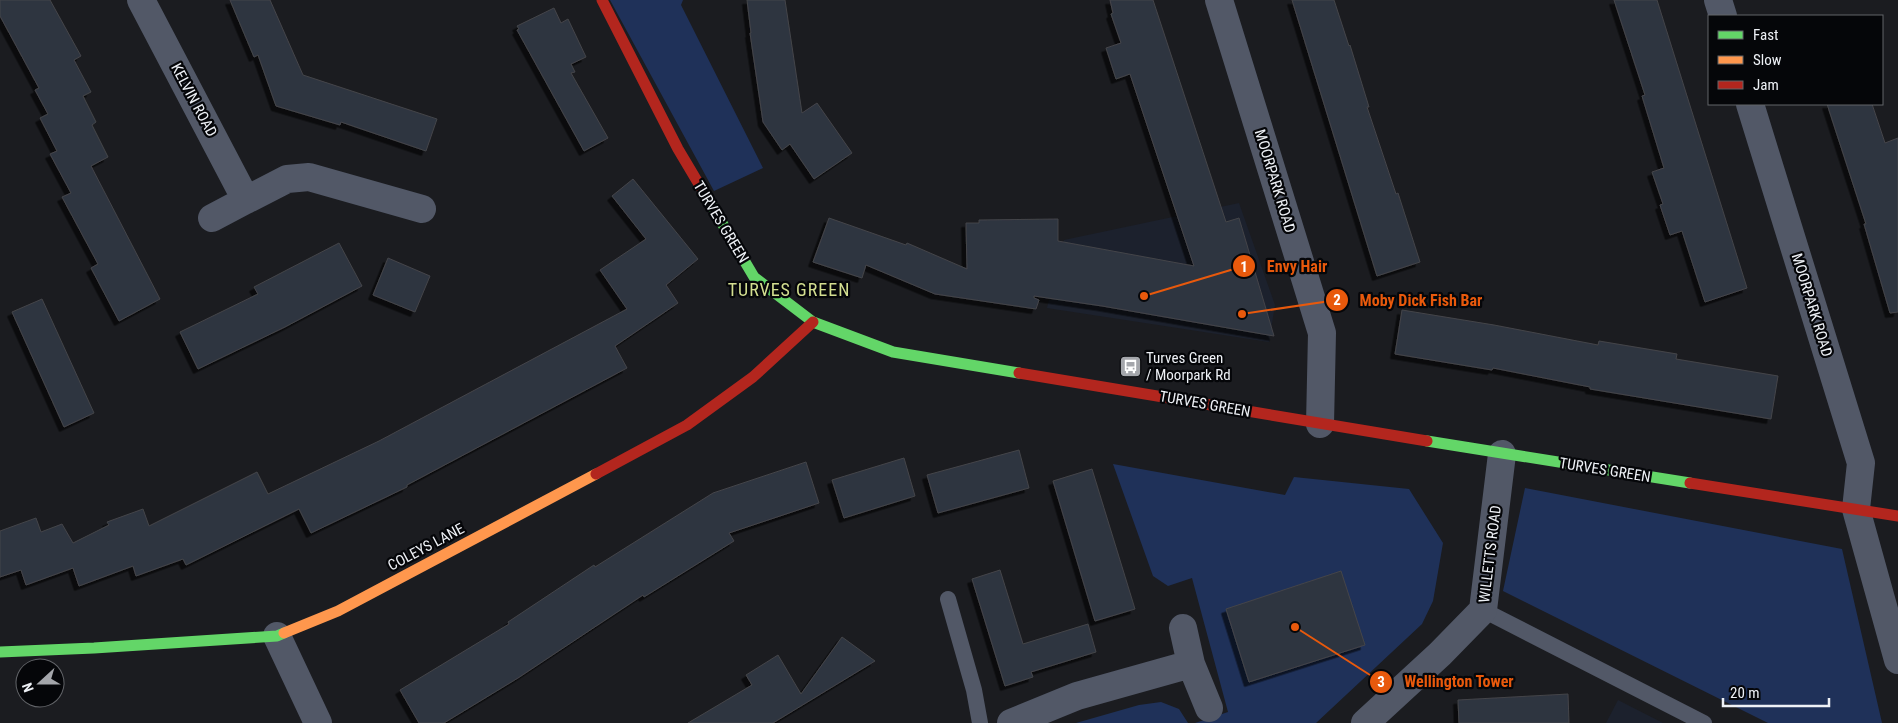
<svg xmlns="http://www.w3.org/2000/svg" width="1898" height="723" viewBox="0 0 1898 723" font-family="'Roboto Condensed',sans-serif">
<style>
.built{fill:#1c212d}
.green{fill:#1f3159}
.building{fill:#2f3441;stroke:#444549;filter:url(#shadow)}
.lines{fill:none;stroke-linecap:round;stroke-linejoin:round}
.lane{stroke:#525867;stroke-width:16}
.street{stroke:#525867;stroke-width:28}
.fast{stroke:#63d668;stroke-width:11}
.slow{stroke:#ff974d;stroke-width:11}
.jam{stroke:#b3261e;stroke-width:11}
.labels{text-anchor:middle;stroke-width:4.5;stroke-linejoin:round;paint-order:stroke}
.street-label{font-size:15px;fill:#eef1f6;stroke:#050609}
.poi-label{font-size:15px;fill:#eef1f6;stroke:#050609;text-anchor:start}
.quarter-label{font-size:18px;letter-spacing:1px;fill:#d3de90;stroke:#050609}
.leader{fill:none;stroke:#e8590c;stroke-width:2}
.callout-dot{fill:#e8590c;stroke:#050609;stroke-width:2}
.mark-label{font-size:15px;text-anchor:middle;font-weight:bold;fill:#fff}
.callout-label{font-size:16px;text-anchor:middle;font-weight:bold;fill:#e8590c;stroke:#050609;stroke-width:4.5;stroke-linejoin:round;paint-order:stroke}
</style>
<defs>
<filter id="shadow"><feDropShadow dx="-4.5" dy="4.5" stdDeviation="0" flood-color="#0009"/></filter>
</defs>
<rect width="100%" height="100%" fill="#1b1c20"/>
<path class="built" d="M1239,203L1275,305L1269,342L1047,308L1064,240Z
M1618,700L1663,723H1606Z"/>
<path class="green" d="M610,0H683L681,5L763,168L714,191Z
M1113,464L1285,495L1294,477L1409,489L1443,543L1433,601L1422,624L1316,723H1195L1228,712L1192,578L1168,586L1153,576Z
M1525,488L1842,549L1882,723H1768L1503,591Z
M1161,702L1179,709L1188,723H1076L1139,705Z"/>
<path class="building" d="M0,0H50L81,56L74,60L91,92L83,96L96,122L92,125L108,157L91,166L160,299L119,321L91,268L98,264L62,197L71,193L50,154L57,151L40,118L48,114L35,90L39,88L0,16Z
M230,0H270L303,75L437,119L426,151L341,122L340,125L276,106L258,55L254,57Z
M747,0H785L802,113L817,103L852,153L814,179L790,144L782,150L763,122L750,33H751Z
M1110,0H1153L1226,222L1239,218L1274,336L1102,306L1034,296V298L1039,300L1036,309L935,294L866,265L862,278L813,262L829,218L906,245L907,243L967,269L966,223H979V220L1058,219V241L1194,266L1130,74L1116,79L1106,48L1121,43L1111,14L1113,13Z
M1292,0H1334L1349,46L1350,45L1369,107H1367L1396,194L1398,193L1420,262L1377,276Z
M1614,0H1657L1747,288L1705,302L1682,231L1670,235L1660,205L1663,204L1652,172L1664,168L1642,96L1645,95Z
M554,8L561,23L568,19L586,57L571,64L575,72L571,73L608,138L584,151L517,30L519,29L517,26Z
M1827,104H1872L1885,143L1898,138V312L1890,313L1864,224H1866Z
M633,179L698,259L666,285L678,303L615,346L627,368L407,485V487L311,533L299,509L186,565L183,559L136,576L133,566L79,586L73,568L26,585L21,570L0,577V531L36,518L41,532L62,524L73,543L109,525L107,522L143,509L149,526L257,472L268,494L379,441L627,309L600,270L646,239L612,196Z
M339,243L362,286L285,327L198,369L180,332L258,294L254,287Z
M388,258L430,276L415,312L373,295Z
M42,299L94,413L64,427L12,312Z
M1402,310L1494,325L1598,345L1599,341L1677,354L1676,359L1778,376L1771,419L1590,389V387L1493,368L1492,370L1395,354Z
M1019,450L1029,488L938,513L927,475Z
M904,458L915,496L844,518L832,480Z
M806,462L819,503L729,533L734,541L644,597L643,595L518,678L444,723H419L400,690L509,624L508,622L594,565L595,567L713,493Z
M1092,469L1135,609L1095,621L1053,481Z
M1000,570L1023,644L1088,624L1096,652L1031,672L1033,677L1005,686L972,579Z
M1341,571L1365,645L1249,682L1226,609Z
M842,637L875,661L773,723H688L752,685L746,675L778,655L801,694Z
M1568,694L1569,723H1459L1458,700Z"/>
<g class="lines">
<path class="lane" d="M948,599L974,690L980,723
M1483,610L1704,723"/>
<path class="street" d="M141,0L246,200L287,179L309,177L422,209
M1219,0L1322,333L1320,424
M1718,0L1723,16
M1750,104L1861,463L1856,509L1898,660
M212,218L246,200
M277,636L318,723
M1191,664L1209,708
M1011,723L1077,696L1191,664L1183,628
M1365,723L1440,654L1483,610L1502,454"/>
<path class="fast" d="M703,191L754,277L813,322L893,352L1019,373
M1427,441L1690,483
M0,652L94,648L277,636L284,633"/>
<path class="slow" d="M284,633L338,611L596,474"/>
<path class="jam" d="M602,0L678,149L703,191
M1019,373L1427,441
M596,474L687,425L753,377L813,322
M1690,483L1898,516"/>
</g>
<defs>
<symbol id="bus-square" viewBox="-11 -11 22 22"><rect x="-9" y="-9" width="18" height="18" rx="4" fill="#a4a6ab" stroke="#050609"/><path d="M-5-6H5V4H4V6H2V4H-2V6H-4V4H-5ZM-3.5-4V0h7V-4ZM-3.5 1.2v1.5H-2V1.2ZM2 1.2v1.5H3.5V1.2Z" fill="#fff"/></symbol>
</defs>
<g fill-rule="evenodd">
<use href="#bus-square" x="1118" y="354" width="25" height="25"/>
</g>
<g class="labels">
<g class="street-label">
<text transform="translate(194 100) rotate(62)" y="5">KELVIN ROAD</text>
<text transform="translate(1275 181) rotate(73)" y="5">MOORPARK ROAD</text>
<text transform="translate(721 222) rotate(59)" y="5">TURVES GREEN</text>
<text transform="translate(1812 305) rotate(73)" y="5">MOORPARK ROAD</text>
<text transform="translate(1205 404) rotate(10)" y="5">TURVES GREEN</text>
<text transform="translate(1605 470) rotate(9)" y="5">TURVES GREEN</text>
<text transform="translate(426 547) rotate(-28)" y="5">COLEYS LANE</text>
<text transform="translate(1490 554) rotate(-83)" y="5">WILLETTS ROAD</text>
</g>
<g class="poi-label">
<text x="1146" y="363">Turves Green<tspan x="1146" dy="17">/ Moorpark Rd</tspan></text>
</g>
<g class="quarter-label">
<text x="789" y="296">TURVES GREEN</text>
</g>
</g>
<path class="leader" d="M1144 296L1244 266M1242 314L1337 300M1295 627L1381 682"/>
<g class="callout-dot">
<circle cx="1144" cy="296" r="5"/>
<circle cx="1242" cy="314" r="5"/>
<circle cx="1295" cy="627" r="5"/>
<circle cx="1244" cy="266" r="12"/>
<circle cx="1337" cy="300" r="12"/>
<circle cx="1381" cy="682" r="12"/>
</g>
<g class="mark-label">
<text x="1244" y="272">1</text>
<text x="1337" y="305">2</text>
<text x="1381" y="687">3</text>
</g>
<g class="callout-label">
<text x="1297" y="272">Envy Hair</text>
<text x="1421" y="306">Moby Dick Fish Bar</text>
<text x="1459" y="687">Wellington Tower</text>
</g>
<rect x="1708" y="15" width="175" height="90" fill="#050609" stroke="#626468"/>
<rect x="1718" y="31" width="25" height="8" fill="#63d668" stroke="#626468"/>
<text x="1753" y="40" font-size="15" fill="#eef1f6">Fast</text>
<rect x="1718" y="56" width="25" height="8" fill="#ff974d" stroke="#626468"/>
<text x="1753" y="65" font-size="15" fill="#eef1f6">Slow</text>
<rect x="1718" y="81" width="25" height="8" fill="#b3261e" stroke="#626468"/>
<text x="1753" y="90" font-size="15" fill="#eef1f6">Jam</text>
<g transform="translate(40 683) rotate(249)"><circle r="24" fill="#050609" stroke="#626468"/>
<path d="M0-4L9 19L0 12L-9 19Z" fill="#a4a6ab"/>
<text y="-8" font-size="14" font-weight="bold" text-anchor="middle" fill="#eef1f6">N</text>
</g>
<path d="M1723 698v8h106v-8" fill="none" stroke="#eef1f6" stroke-width="2.5"/>
<text x="1730" y="698" font-size="15" fill="#eef1f6" stroke="#050609" stroke-width="4" paint-order="stroke">20 m</text>
</svg>
